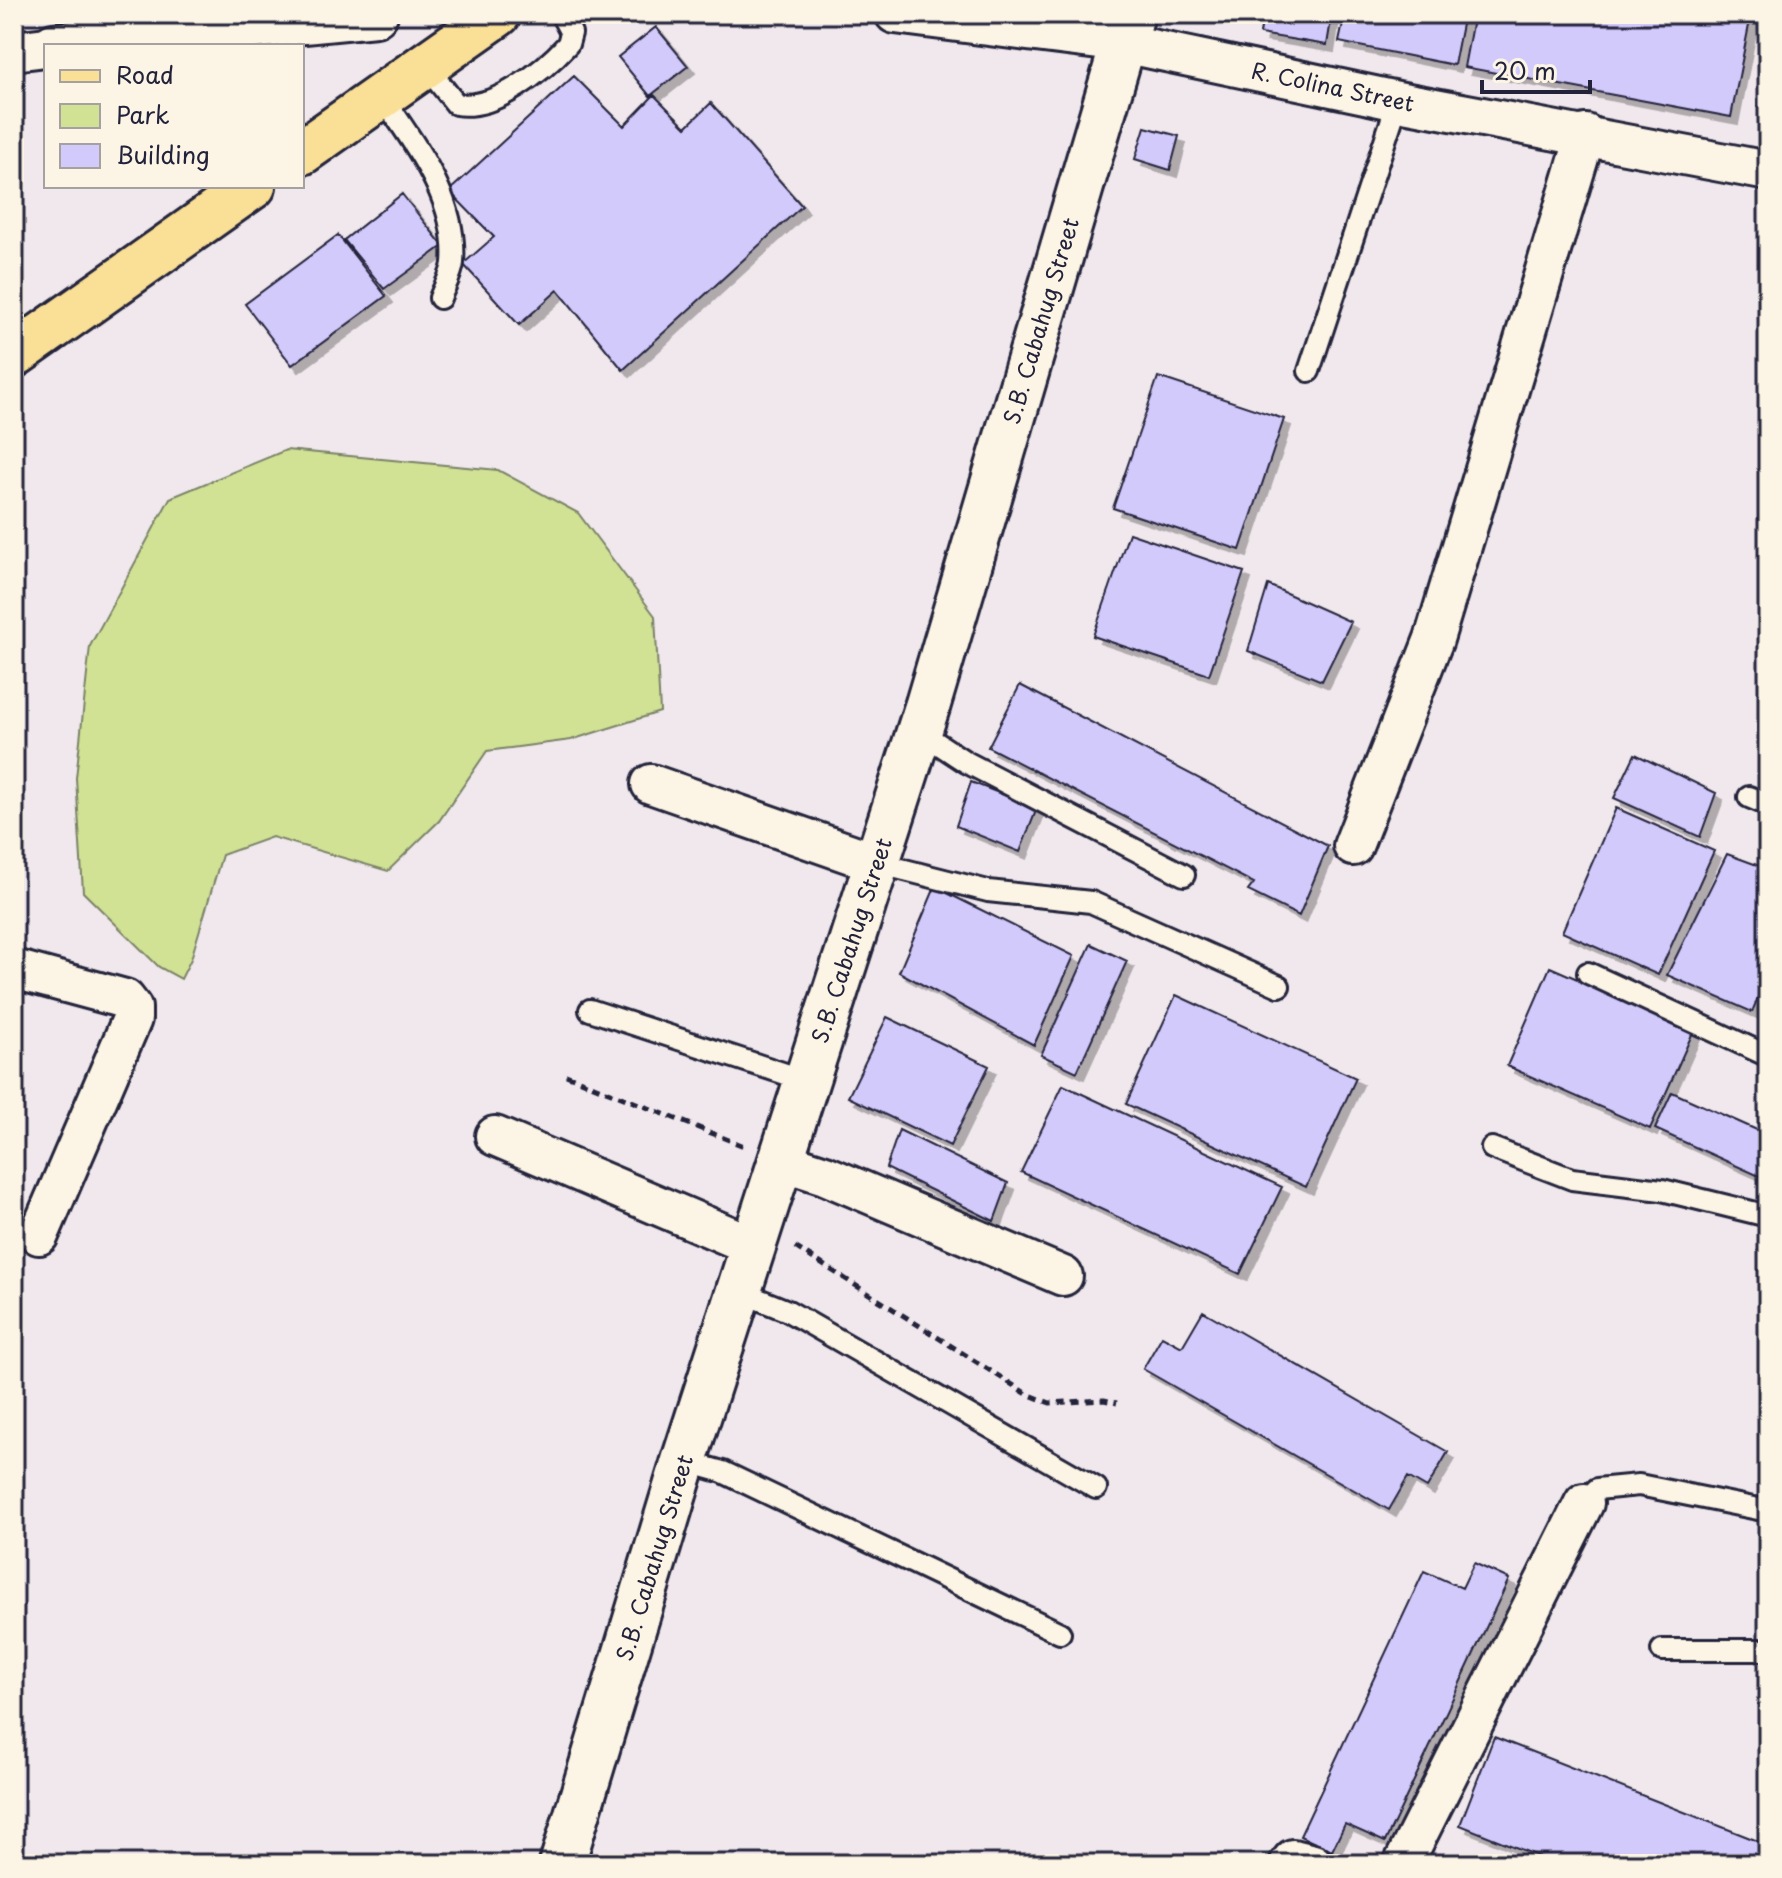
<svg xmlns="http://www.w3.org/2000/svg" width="1782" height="1878" viewBox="0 0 1782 1878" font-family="'Playpen Sans',sans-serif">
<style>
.green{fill:#d1e295;stroke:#7a8268;stroke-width:2}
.building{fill:#d3cafc;stroke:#22223b;stroke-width:2;filter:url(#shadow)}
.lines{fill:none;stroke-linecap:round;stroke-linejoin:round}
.lane-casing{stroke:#22223b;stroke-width:26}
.street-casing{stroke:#22223b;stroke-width:44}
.secondary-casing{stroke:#22223b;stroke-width:50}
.primary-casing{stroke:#22223b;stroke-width:50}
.path{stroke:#22223b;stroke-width:5;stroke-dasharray:8 6;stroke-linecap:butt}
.lane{stroke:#fcf5e5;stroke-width:20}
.street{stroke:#fcf5e5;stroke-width:38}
.secondary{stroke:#fcf5e5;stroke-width:44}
.primary{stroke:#fadf96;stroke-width:44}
.labels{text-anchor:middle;stroke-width:8;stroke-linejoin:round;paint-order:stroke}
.street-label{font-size:22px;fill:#22223b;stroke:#fcf5e5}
</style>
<defs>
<filter id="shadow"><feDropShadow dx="7" dy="7" stdDeviation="0" flood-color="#0004"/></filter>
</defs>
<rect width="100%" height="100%" fill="#f0e8ec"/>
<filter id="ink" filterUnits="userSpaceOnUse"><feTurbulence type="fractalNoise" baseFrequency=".0125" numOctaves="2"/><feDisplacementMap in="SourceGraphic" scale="16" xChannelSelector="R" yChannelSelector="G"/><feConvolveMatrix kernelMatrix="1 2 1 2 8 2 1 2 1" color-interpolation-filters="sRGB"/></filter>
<g filter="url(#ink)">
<path class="green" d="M286,450L498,470L578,513L655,616L660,712L571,740L487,751L439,821L388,871L272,837L222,855L191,959L181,979L159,967L83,892L76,778L90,646L170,498Z"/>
<path class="building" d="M1263,14H1332L1327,45L1260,34Z
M1345,14H1464L1454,65L1339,42Z
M1474,14L1751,15L1731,117L1464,67Z
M656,27L688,66L650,96L618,57Z
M574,76L624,126L654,95L686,127L711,103L802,206L623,370L558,290L519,325L463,264L494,237L449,191Z
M1145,127L1179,136L1170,170L1135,159Z
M402,194L443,246L384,289L344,240Z
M338,235L386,296L292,365L245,304Z
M1158,377L1284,419L1240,550L1113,508Z
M1129,533L1244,572L1209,675L1093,636Z
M1268,585L1351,622L1322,681L1248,651Z
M1020,685L1328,846L1299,916L1248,891L1254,883L988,747Z
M1635,754L1716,793L1700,837L1614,798Z
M971,782L1037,808L1020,852L956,826Z
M1616,808L1714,851L1658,975L1562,932Z
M1727,854L1768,869V974L1752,1012L1667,975Z
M935,887L1074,956L1034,1045L899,972Z
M1091,944L1127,961L1077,1072L1041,1055Z
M1550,967L1694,1030L1650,1129L1507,1066Z
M1176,995L1356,1078L1306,1187L1126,1104Z
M1768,997V1019L1760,1016Z
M887,1017L989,1066L950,1146L848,1097Z
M1063,1085L1282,1187L1240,1274L1021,1172Z
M1672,1092L1768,1135V1180L1655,1129Z
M899,1130L1008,1183L994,1221L886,1168Z
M1203,1311L1448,1452L1427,1488L1408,1477L1389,1510L1143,1369L1162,1336L1182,1347Z
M1474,1563L1509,1579L1385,1842L1345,1824L1332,1851L1300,1836L1424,1571L1462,1588Z
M1494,1737L1768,1845V1864H1558L1460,1825Z"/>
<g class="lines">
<defs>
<path id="lane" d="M425,65L456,104C495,111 543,71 568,44L571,33L561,14
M382,96C415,146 458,199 453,263C452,274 444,287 440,298
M1309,371L1398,101
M919,731L966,762L1184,875
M1749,797L1768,805
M877,863L988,891L1091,902L1279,986
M1588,973L1768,1056
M590,1010L804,1080
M1492,1148L1572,1179L1662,1190L1768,1216
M738,1291L788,1311L1096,1488
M684,1461L723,1472L1060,1633
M1584,1503L1597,1489L1639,1485L1768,1511
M1662,1650H1768"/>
<g id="street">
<path id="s1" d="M895,14L1123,43L1398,101L1768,171"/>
<path d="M14,51L46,47"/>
<path d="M651,784L877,863"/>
<path d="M1353,846L1434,639L1586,134"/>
<path d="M14,969L125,999L132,1008V1019L39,1235"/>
<path d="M495,1136L753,1246"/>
<path d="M779,1160L825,1175L1063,1276"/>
<path d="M1289,1864L1293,1859L1313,1864"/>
<path d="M1403,1864L1584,1503"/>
</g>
<g id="secondary">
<path d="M54,46L375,14"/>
<path id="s2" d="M562,1864L684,1461L928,704L1132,14"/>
</g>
<path id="primary" d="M302,152L498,14
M14,355L253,186"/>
</defs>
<use href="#lane" class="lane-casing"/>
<use href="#street" class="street-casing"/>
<use href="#secondary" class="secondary-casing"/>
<use href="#primary" class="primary-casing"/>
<path class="path" d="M566,1075L744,1146
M795,1247L1027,1394L1050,1403L1104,1400L1117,1403"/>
<use href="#lane" class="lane"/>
<use href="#street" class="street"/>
<use href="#secondary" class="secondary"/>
<use href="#primary" class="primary"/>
</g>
</g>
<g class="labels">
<g class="street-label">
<text dy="8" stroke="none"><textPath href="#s1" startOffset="444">R. Colina Street</textPath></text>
<text dy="8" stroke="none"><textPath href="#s2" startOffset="1616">S.B. Cabahug Street</textPath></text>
<text dy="8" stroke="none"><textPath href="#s2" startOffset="968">S.B. Cabahug Street</textPath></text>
<text dy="8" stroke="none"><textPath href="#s2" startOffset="320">S.B. Cabahug Street</textPath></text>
</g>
</g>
<rect width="1782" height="1878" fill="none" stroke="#fcf5e5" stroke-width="48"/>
<rect x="24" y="24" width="1734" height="1830" fill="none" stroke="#22223b" stroke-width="3" filter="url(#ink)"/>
<rect x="44" y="44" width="260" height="144" fill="#fcf5e5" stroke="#a5a1a1" stroke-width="2"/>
<rect x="60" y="70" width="40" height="12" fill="#fadf96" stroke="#a5a1a1" stroke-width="2"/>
<text x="116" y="84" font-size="24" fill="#22223b">Road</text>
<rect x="60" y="104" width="40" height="24" fill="#d1e295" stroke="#a5a1a1" stroke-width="2"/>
<text x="116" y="124" font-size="24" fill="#22223b">Park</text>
<rect x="60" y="144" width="40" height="24" fill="#d3cafc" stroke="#a5a1a1" stroke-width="2"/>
<text x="116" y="164" font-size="24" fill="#22223b">Building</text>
<path d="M1482 80v12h108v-12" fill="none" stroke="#22223b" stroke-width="4"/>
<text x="1494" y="80" font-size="24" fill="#22223b" stroke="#fcf5e5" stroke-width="6" paint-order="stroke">20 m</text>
</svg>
